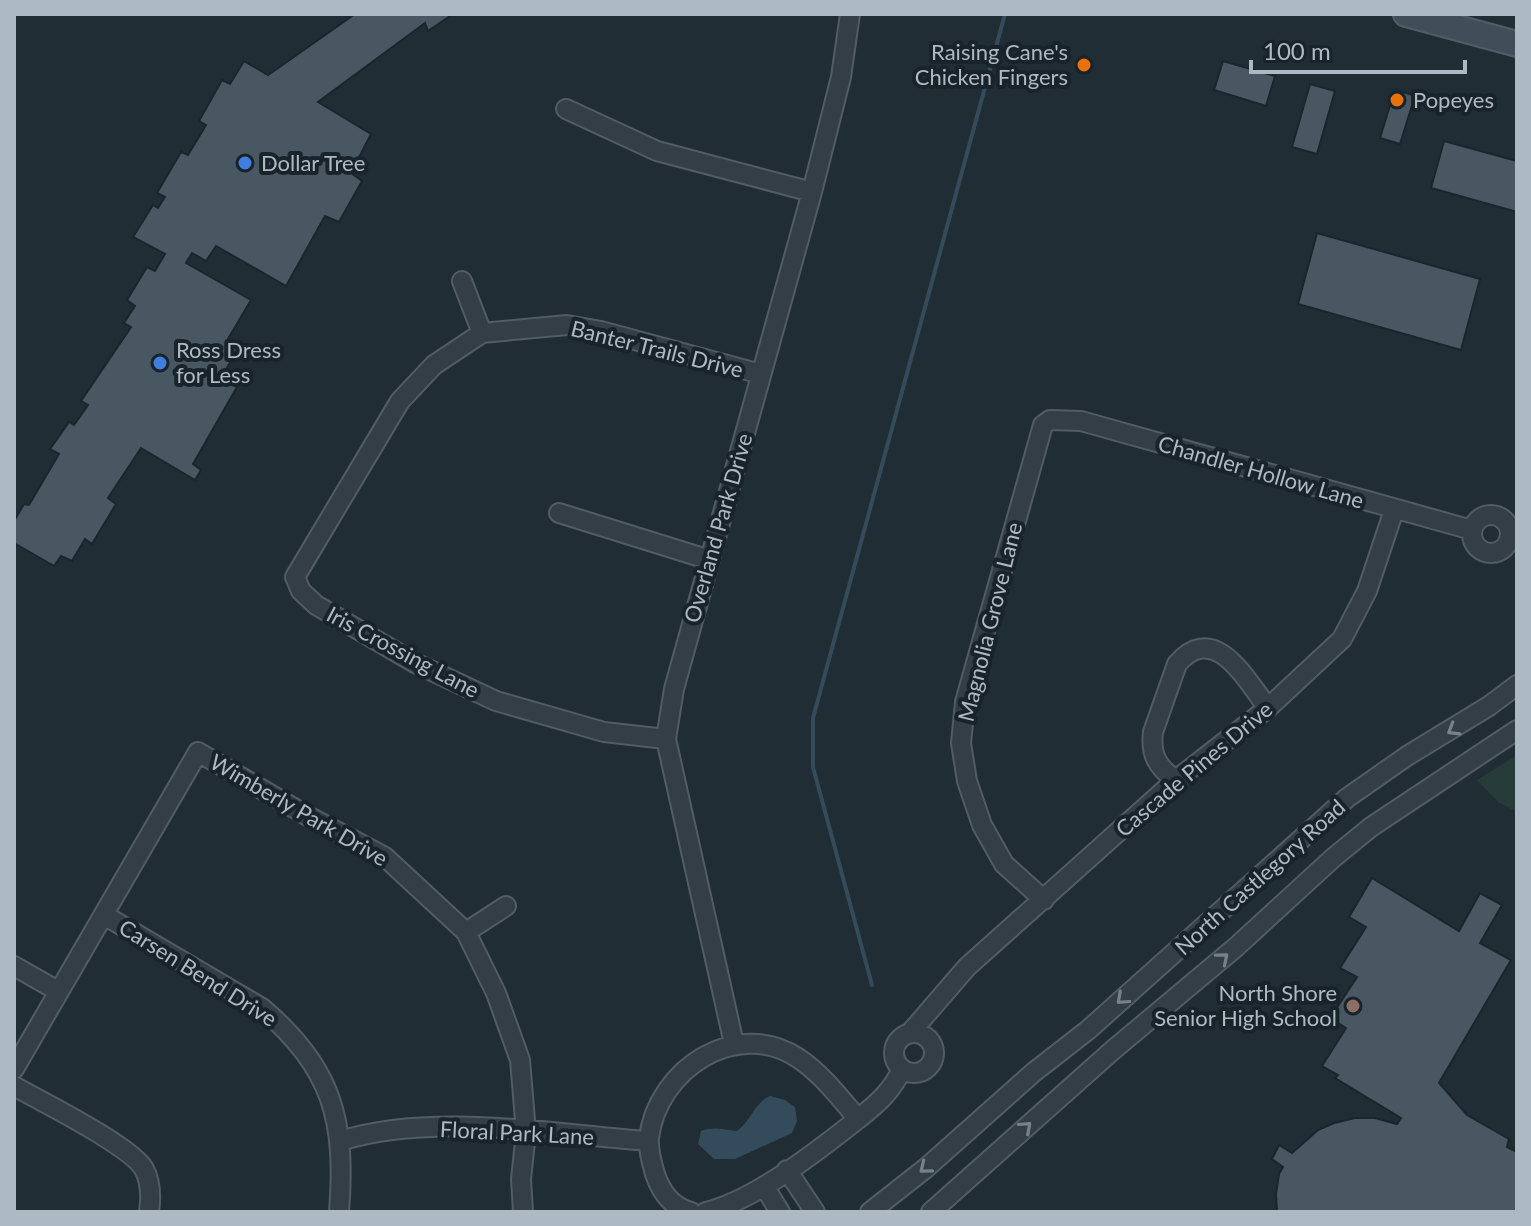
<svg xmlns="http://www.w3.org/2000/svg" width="1531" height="1226" viewBox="0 0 1531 1226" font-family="Lato,sans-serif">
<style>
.green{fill:#263c38}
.water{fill:#344b5c}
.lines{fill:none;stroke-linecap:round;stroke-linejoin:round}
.stream{stroke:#344b5c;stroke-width:4}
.building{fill:#485761;stroke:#1b252c;stroke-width:2}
.minor-casing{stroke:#515c64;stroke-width:22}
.secondary-casing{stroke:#515c64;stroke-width:28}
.minor{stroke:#333e46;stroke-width:18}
.secondary{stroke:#414e59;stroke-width:24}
.oneway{stroke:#76828b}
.food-dot{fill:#e8710a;stroke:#19232a;stroke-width:3}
.shop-dot{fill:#3f7fe0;stroke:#19232a;stroke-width:3}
.education-dot{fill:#8d6e63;stroke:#19232a;stroke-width:3}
.labels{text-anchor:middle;stroke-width:8;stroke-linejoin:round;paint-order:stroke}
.poi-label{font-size:22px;fill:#adb9c3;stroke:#19232a;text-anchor:start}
.street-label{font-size:22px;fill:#adb9c3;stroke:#19232a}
</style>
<rect width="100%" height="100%" fill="#202d35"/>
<path class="green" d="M1517,755V812L1498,802L1477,780Z"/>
<path class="water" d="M770,1096L785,1100L795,1107L797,1121L792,1133L735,1159H714L698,1144L701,1131C715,1126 723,1130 737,1131C751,1121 754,1103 770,1096Z"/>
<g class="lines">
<path class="stream" d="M872,985L813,767V718L1005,14"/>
</g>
<path class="building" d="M355,14H453L428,31L425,23L318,102L371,134L351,173L362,181L339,222L325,216L286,286L216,246L206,261L192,253L186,263L251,300L228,339L239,346L222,377L237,387L193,464L201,470L195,480L141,448L108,498L116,504L92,544L85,539L72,561L61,556L54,566L14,543V521L24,504L29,505L59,454L50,449L69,422L74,425L88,405L81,401L131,327L124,323L135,306L127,300L147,267L155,271L165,254L133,237L153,205L158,208L165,197L157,193L181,152L188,155L206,125L199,121L222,80L230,84L244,61L268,75Z
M1223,61L1275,76L1266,106L1214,90Z
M1310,84L1335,91L1317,154L1292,147Z
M1395,89L1415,96L1400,144L1380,138Z
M1444,141L1517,161V212L1431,188Z
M1317,233L1480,279L1461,350L1298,304Z
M1372,878L1459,931L1480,893L1502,905L1480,943L1511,960L1439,1083L1467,1115L1509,1139L1507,1147L1517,1152V1212H1277L1276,1194L1279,1174L1283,1167L1272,1159L1279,1145L1292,1153L1318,1130L1334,1123L1355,1118H1375L1397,1124L1401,1118L1335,1078L1338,1075L1322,1066L1346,1028L1330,1018L1357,977L1340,968L1366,927L1349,917Z"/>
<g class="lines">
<defs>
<path id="minor" d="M566,109L657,151L812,192
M462,281L482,333
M559,513L710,560
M1472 534a19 19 0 1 1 38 0a19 19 0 1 1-38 0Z
M666,739L604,732L496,701L415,663L316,605L301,591L295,577L400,401L434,365L482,333L567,325L601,331L761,374
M1176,780C1158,768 1150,755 1153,732L1177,664C1215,620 1246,680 1268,708
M1044,900L1004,864L982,825L967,781L961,743L965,702L1043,425L1050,420L1081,421L1472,530
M104,915L262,1008C333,1068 346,1121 339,1212
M466,932L506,906
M14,966L58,991
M910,1033L967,967L1176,780L1268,708L1342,639L1367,591L1394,510
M894 1053a20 20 0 1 1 40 0a20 20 0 1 1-40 0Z
M734,1044L666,739L674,689L812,192L841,77L850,14
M14,1069L198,752L306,815L385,857L466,932L496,993L520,1060L526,1132L521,1179L523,1212
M14,1086C42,1102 131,1146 144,1169C151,1182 151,1198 149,1212
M858,1119C877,1104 892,1091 902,1069
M340,1141C432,1112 553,1134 648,1141
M787,1170L815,1212
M764,1186L780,1212
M691,1212C672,1207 661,1192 655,1174C652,1164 648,1150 649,1138C657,1070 736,1017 798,1058C822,1074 840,1098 858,1119C819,1150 755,1200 706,1212
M870,1212L926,1168L1034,1072L1088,1030L1347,798L1407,756L1489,706L1517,685
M931,1212L1113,1050L1236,947L1333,858L1371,827L1517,730"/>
<path id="secondary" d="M1406,14L1517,44"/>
</defs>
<use href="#minor" class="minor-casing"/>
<use href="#secondary" class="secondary-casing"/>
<use href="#minor" class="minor"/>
<use href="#secondary" class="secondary"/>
</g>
<defs><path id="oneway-chevron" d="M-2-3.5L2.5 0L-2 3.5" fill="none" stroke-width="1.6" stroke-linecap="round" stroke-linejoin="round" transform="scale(2)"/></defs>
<g class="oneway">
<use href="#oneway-chevron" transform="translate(1453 730) rotate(149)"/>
<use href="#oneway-chevron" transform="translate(1223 958) rotate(-40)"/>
<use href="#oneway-chevron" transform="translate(1122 999) rotate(138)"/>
<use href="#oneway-chevron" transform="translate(1026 1127) rotate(-42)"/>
<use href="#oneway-chevron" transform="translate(925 1168) rotate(141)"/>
</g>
<g class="food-dot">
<circle cx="1084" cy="65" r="8"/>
<circle cx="1397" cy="100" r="8"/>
</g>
<g class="shop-dot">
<circle cx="245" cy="163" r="8"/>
<circle cx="160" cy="363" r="8"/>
</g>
<circle class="education-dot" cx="1353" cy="1006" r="8"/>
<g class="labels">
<g class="poi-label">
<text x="1068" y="60" text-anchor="end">Raising Cane's<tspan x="1068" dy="25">Chicken Fingers</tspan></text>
<text x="1413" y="108">Popeyes</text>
<text x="261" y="171">Dollar Tree</text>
<text x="176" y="358">Ross Dress<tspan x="176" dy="25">for Less</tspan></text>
<text x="1337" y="1001" text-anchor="end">North Shore<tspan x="1337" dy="25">Senior High School</tspan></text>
</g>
<g class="street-label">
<text transform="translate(657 349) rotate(14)" y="8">Banter Trails Drive</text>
<text transform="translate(1261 472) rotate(16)" y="8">Chandler Hollow Lane</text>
<text transform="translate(718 528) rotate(-74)" y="8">Overland Park Drive</text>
<text transform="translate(990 622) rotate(-76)" y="8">Magnolia Grove Lane</text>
<text transform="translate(403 652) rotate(28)" y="8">Iris Crossing Lane</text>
<text transform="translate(1194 769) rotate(-40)" y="8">Cascade Pines Drive</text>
<text transform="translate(299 810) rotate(30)" y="8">Wimberly Park Drive</text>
<text transform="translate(1260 877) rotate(-42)" y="8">North Castlegory Road</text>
<text transform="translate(198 973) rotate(32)" y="8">Carsen Bend Drive</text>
<text transform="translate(517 1133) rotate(3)" y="8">Floral Park Lane</text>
</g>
</g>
<rect width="1531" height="1226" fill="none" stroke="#adb9c3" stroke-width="32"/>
<path d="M1251 60v12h214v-12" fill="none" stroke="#adb9c3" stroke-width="4"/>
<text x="1263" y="60" font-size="24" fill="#adb9c3" stroke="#19232a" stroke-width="6" paint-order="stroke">100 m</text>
</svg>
